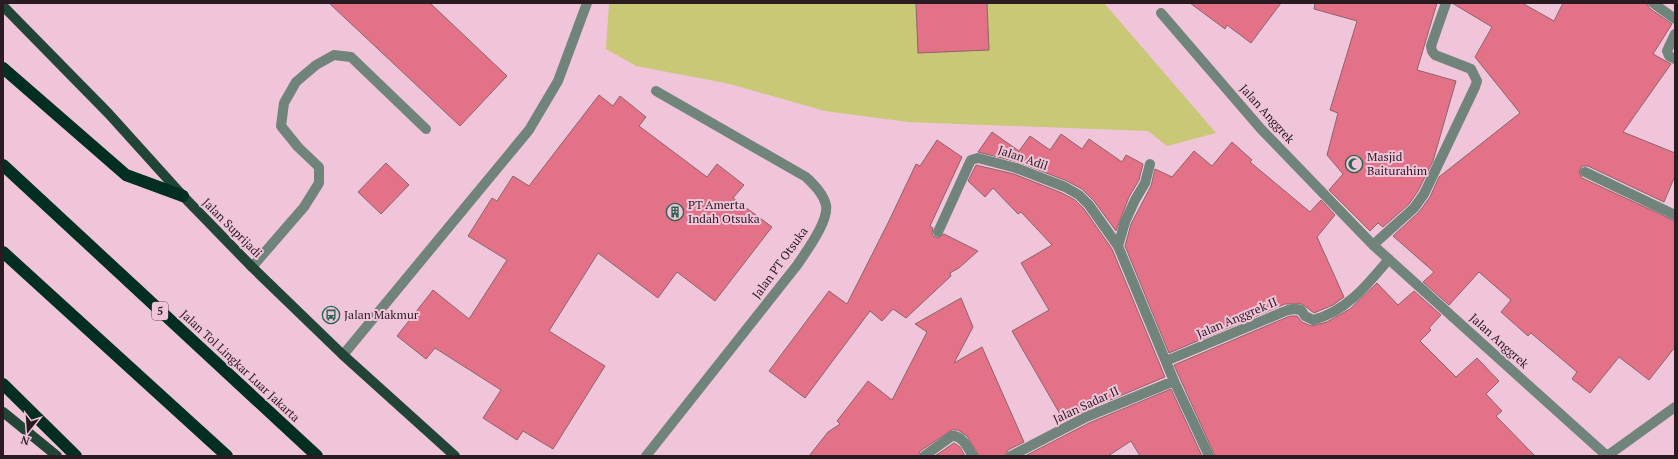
<svg xmlns="http://www.w3.org/2000/svg" width="1678" height="459" viewBox="0 0 1678 459" font-family="'PT Serif',serif">
<style>
.green{fill:#c8c876}
.building{fill:#e37188;stroke:#8e646a}
.lines{fill:none;stroke-linecap:round;stroke-linejoin:round}
.minor{stroke:#71847c;stroke-width:10}
.major{stroke:#214437;stroke-width:10}
.highway{stroke:#002e20;stroke-width:12}
.labels{text-anchor:middle;stroke-width:4;stroke-linejoin:round;paint-order:stroke}
.shield{fill:#f0c5d9;stroke:#654d59;stroke-width:1}
.shield-label{font-size:11px;font-weight:bold;fill:#2a1a22}
.street-label{font-size:12px;fill:#2a1a22;stroke:#f0c5d9}
.poi-label{font-size:12px;fill:#2a1a22;stroke:#f0c5d9;text-anchor:start}
</style>
<rect width="100%" height="100%" fill="#f0c5d9"/>
<path class="green" d="M609,3H1104L1216,133L1167,146L1148,131L908,122L825,111L730,84L636,66L606,49Z"/>
<path class="building" d="M329,3H430L507,76L460,126Z
M916,3H987L989,50L918,53Z
M1190,3H1281L1251,43L1227,25L1225,29Z
M1315,3H1437L1417,70L1456,81L1433,161L1418,191L1409,204L1383,227L1378,223L1370,231L1329,190L1343,174L1327,155L1338,113L1330,110L1357,21L1314,9Z
M1452,3H1522L1554,21L1563,3H1647L1649,8L1672,24L1653,54L1671,64L1623,132L1675,153V176L1664,202L1588,166H1582L1579,172L1582,178L1675,221V347L1649,380L1619,357L1590,393L1572,379L1577,372L1531,333L1528,336L1501,312L1511,300L1479,272L1449,305L1423,282L1434,272L1393,236L1419,212L1430,197L1439,177L1520,113L1475,57L1492,27Z
M599,95L613,106L620,96L646,117L639,126L707,177L717,164L744,185L733,198L772,227L715,301L677,272L658,298L598,253L549,331L605,366L553,449L523,431L517,440L483,418L501,390L435,348L426,359L397,336L433,290L469,319L507,260L468,236L492,198L497,201L513,176L529,186Z
M992,132L1019,151L1030,136L1050,150L1061,134L1082,149L1089,139L1122,162L1126,155L1143,164L1139,180L1129,197L1116,231L1094,201L1082,189L1067,181L1018,162L978,152Z
M937,140L962,157L930,226L933,228L932,233L933,236L938,238L944,234L978,251L959,268L950,273L951,276L906,318L893,309L882,321L870,311L805,398L769,371L829,291L847,304L888,223L916,164L920,166Z
M1232,142L1252,160L1250,162L1310,212L1321,200L1335,215L1317,237L1344,297L1333,305L1314,313L1302,304H1285L1169,353L1125,246L1131,224L1151,186L1155,169L1172,177L1194,151L1212,166Z
M386,163L409,185L381,214L358,192Z
M976,165L1014,174L1062,193L1075,200L1084,209L1112,249L1165,377L1084,411L1064,421L1012,331L1049,310L1021,263L1052,245L1021,212L1018,214L993,188L985,197L968,181Z
M1377,283L1398,305L1414,291L1441,315L1429,328L1431,330L1420,341L1456,377L1477,358L1499,381L1486,394L1502,411L1496,416L1535,456H1215L1174,365L1290,316H1297L1302,322L1311,326L1327,322L1350,309Z
M961,298L973,327L954,363L982,347L1024,442L1008,450L1005,456H979L967,436L958,430H952L920,451L918,456H809L828,432L840,424L837,421L868,381L892,400L927,332L915,324Z
M1171,389L1202,456H1140L1131,441L1108,456H1025L1089,423Z
M954,443L960,447L965,456H935Z"/>
<g class="lines">
<path class="minor" d="M1653,3L1675,19
M1161,13L1261,129L1373,245L1607,456
M1675,34L1667,51L1669,56L1675,59
M1585,172L1675,215
M938,232L969,164L971,160L978,158L1016,168L1065,187L1079,195L1089,205L1118,246L1174,381L1209,456
M1373,245L1414,208L1424,194L1475,87L1477,81L1471,69L1435,55L1432,51L1431,46L1446,3
M1118,246L1125,222L1135,200L1145,183L1150,164
M252,267L304,207L319,183V167L298,147L281,126L284,103L296,82L316,65L334,55L351,57L426,129
M343,355L529,130L558,81L587,3
M1166,361L1288,310L1294,309L1301,310L1305,316L1313,320C1346,312 1368,284 1389,259
M646,456L798,264C807,250 829,221 826,205C823,193 814,185 806,177L656,91
M924,456L952,436C963,435 968,449 973,456
M1011,456L1086,417L1174,381
M1607,456L1675,407"/>
<path class="major" d="M3,6L109,114L183,196L252,267L343,355L455,456
M3,412L57,456"/>
<path class="highway" d="M3,68L126,175L183,196
M3,165L317,456
M3,252L227,456
M3,384L76,456"/>
</g>
<defs>
<symbol id="mosque-ring" viewBox="-11 -11 22 22"><circle r="9.5" fill="#f0c5d9" stroke="#296652" stroke-width="1.5"/><path d="M3.5-4.9A6 6 0 1 0 3.5 4.9A5 5 0 1 1 3.5-4.9Z" fill="#296652"/></symbol>
<symbol id="building-ring" viewBox="-11 -11 22 22"><circle r="9.5" fill="#f0c5d9" stroke="#296652" stroke-width="1.5"/><path d="M-4-6H4V6H1V3H-1V6H-4ZM-2.5-4.3h1.7v1.8h-1.7ZM.8-4.3h1.7v1.8H.8ZM-2.5-1h1.7V.8h-1.7ZM.8-1h1.7V.8H.8Z" fill="#296652"/></symbol>
<symbol id="bus-ring" viewBox="-11 -11 22 22"><circle r="9.5" fill="#f0c5d9" stroke="#296652" stroke-width="1.5"/><path d="M-5-6H5V4H4V6H2V4H-2V6H-4V4H-5ZM-3.5-4V0h7V-4ZM-3.5 1.2v1.5H-2V1.2ZM2 1.2v1.5H3.5V1.2Z" fill="#296652"/></symbol>
</defs>
<g fill-rule="evenodd">
<use href="#mosque-ring" x="1344" y="154" width="20" height="20"/>
<use href="#building-ring" x="665" y="202" width="20" height="20"/>
<use href="#bus-ring" x="321" y="305" width="20" height="20"/>
</g>
<g class="labels">
<rect class="shield" x="152" y="302" width="16" height="18" rx="3"/>
<g class="shield-label">
<text x="160" y="315">5</text>
</g>
<g class="street-label">
<text transform="translate(1267 114) rotate(48)" y="4">Jalan Anggrek</text>
<text transform="translate(1023 158) rotate(19)" y="4">Jalan Adil</text>
<text transform="translate(232 228) rotate(45)" y="4">Jalan Suprijadi</text>
<text transform="translate(780 263) rotate(-54)" y="4">Jalan PT Otsuka</text>
<text transform="translate(1237 318) rotate(-23)" y="4">Jalan Anggrek II</text>
<text transform="translate(1499 341) rotate(42)" y="4">Jalan Anggrek</text>
<text transform="translate(240 366) rotate(43)" y="4">Jalan Tol Lingkar Luar Jakarta</text>
<text transform="translate(1086 405) rotate(-25)" y="4">Jalan Sadar II</text>
</g>
<g class="poi-label">
<text x="1367" y="161">Masjid<tspan x="1367" dy="14">Baiturahim</tspan></text>
<text x="688" y="209">PT Amerta<tspan x="688" dy="14">Indah Otsuka</tspan></text>
<text x="344" y="319">Jalan Makmur</text>
</g>
</g>
<rect width="1678" height="459" fill="none" stroke="#2a1a22" stroke-width="8"/>
<g transform="translate(28 431) rotate(197)" stroke="#f0c5d9" stroke-width="3" paint-order="stroke">
<path d="M0-3L7 15L0 10L-7 15Z" fill="#2a1a22"/>
<text y="-6" font-size="11" font-weight="bold" text-anchor="middle" fill="#2a1a22">N</text>
</g>
</svg>
